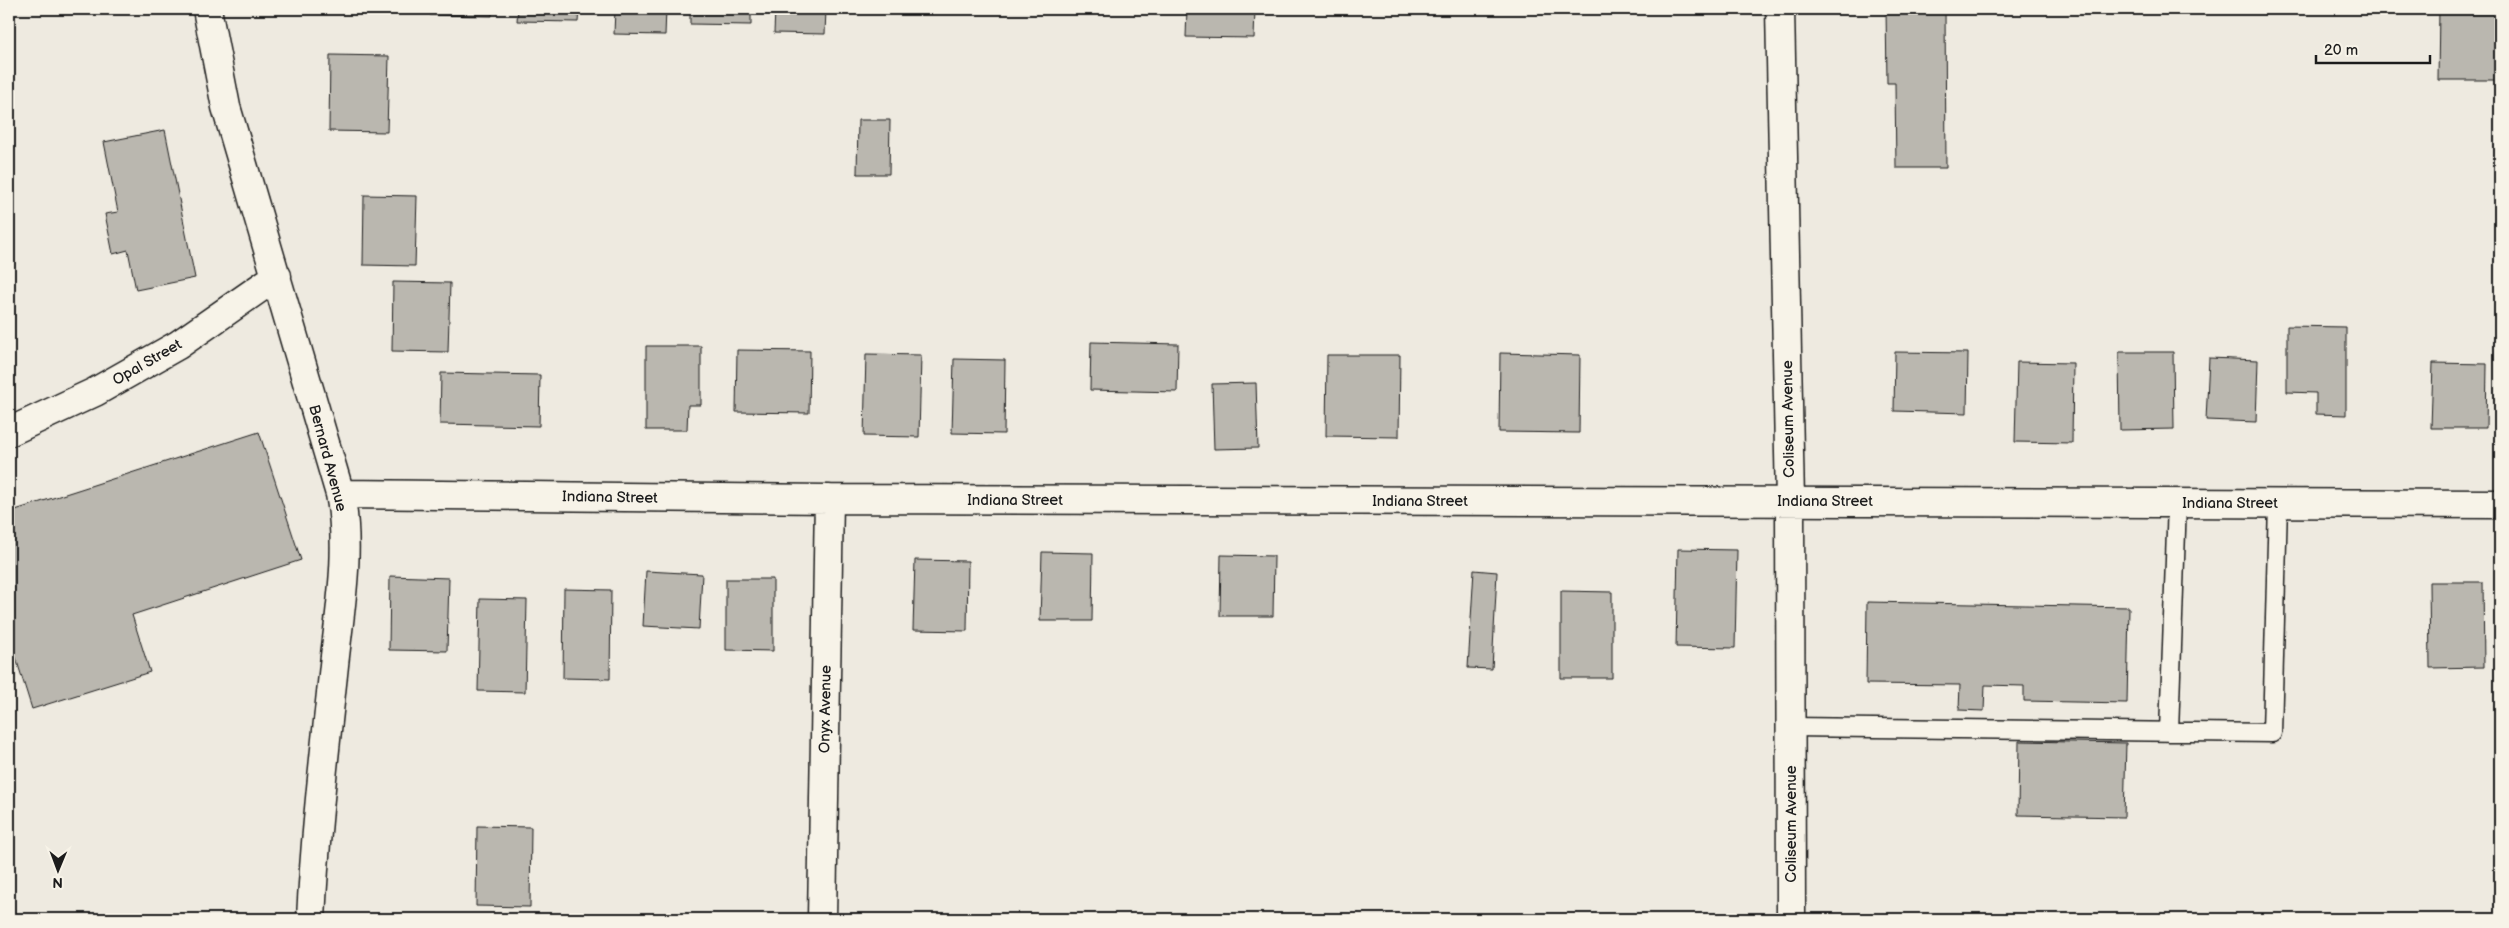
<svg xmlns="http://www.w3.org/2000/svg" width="2509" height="928" viewBox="0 0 2509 928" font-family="'Balsamiq Sans',sans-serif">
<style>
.building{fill:#bab7af;stroke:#1c1c1c}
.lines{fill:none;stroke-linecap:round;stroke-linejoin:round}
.service-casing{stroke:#1c1c1c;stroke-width:21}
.minor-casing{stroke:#1c1c1c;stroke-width:31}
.service{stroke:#f7f3e8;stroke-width:18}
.minor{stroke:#f7f3e8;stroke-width:28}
.labels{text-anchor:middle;stroke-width:4.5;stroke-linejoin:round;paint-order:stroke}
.street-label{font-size:15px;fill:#1c1c1c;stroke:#f7f3e8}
</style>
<rect width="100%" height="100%" fill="#eeeae0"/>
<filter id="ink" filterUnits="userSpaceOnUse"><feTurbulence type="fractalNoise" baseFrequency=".02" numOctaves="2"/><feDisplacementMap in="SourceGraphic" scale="10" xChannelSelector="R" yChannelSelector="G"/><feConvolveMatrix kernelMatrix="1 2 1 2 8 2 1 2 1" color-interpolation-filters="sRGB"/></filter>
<g filter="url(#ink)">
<path class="building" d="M430,9H492V16L430,15Z
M518,9H579L578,22L517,21Z
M615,9H666L665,35L614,34Z
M690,9H751V25L690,24Z
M775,9H826L825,34L774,33Z
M863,9H925V14L863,13Z
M1187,9H1255L1254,38L1186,37Z
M1565,9H1648V13L1565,12Z
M1886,9H1945L1946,168H1896L1895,83H1887Z
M2439,9H2500V80H2438Z
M330,55L389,56L387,132L329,131Z
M858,120H890L889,174H857Z
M165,130L195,278L136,290L128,250L113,254L105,214L118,212L104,142Z
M364,195L417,196L415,266L363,265Z
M393,282L450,283L448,352L392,351Z
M2287,326L2346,327V415L2316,414V393L2287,392Z
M1091,342L1178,344L1177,392L1090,390Z
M646,346H701V405H688L687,430H646Z
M737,350L810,351L809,413L736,412Z
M1895,352L1968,353L1967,413L1894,411Z
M2119,352H2173L2174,429L2120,430Z
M1500,353L1580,355L1579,433L1499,432Z
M866,354L921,355L919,437L864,436Z
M1327,355H1400L1399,437L1326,436Z
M2209,358L2258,360L2256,422L2206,420Z
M954,359L1005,360L1004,434L952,433Z
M2017,362L2073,363L2072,443L2015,442Z
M2433,363L2487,364L2486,428H2431Z
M441,373L540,375L539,426L440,424Z
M1256,383L1258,448L1214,449L1212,384Z
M259,432L301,560L132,615L150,672L32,709L9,636V512Z
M1678,549L1737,550L1735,648L1676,647Z
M1042,552L1093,553L1092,621H1040Z
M1221,555L1274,556L1273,616H1220Z
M915,560L968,561L967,631L913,630Z
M1474,570L1497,572L1492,669L1468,668Z
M646,571L702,574L699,629L643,626Z
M390,576L449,578L447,651L389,650Z
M726,579H773V651L726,650Z
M2429,582H2483L2484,667L2430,668Z
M564,589L611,590L610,679L563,678Z
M1561,591L1612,592V678H1561Z
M480,599L527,600L525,692L478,691Z
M1867,602L2129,607L2127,703L2024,701V686L1985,685L1984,711L1959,710L1960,685L1866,684Z
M2019,741L2126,743L2124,817L2018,815Z
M477,826L531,827L530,907L476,906Z"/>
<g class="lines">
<defs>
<path id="service" d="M1791,727L2272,733L2278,503
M2169,732L2177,502"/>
<path id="minor" d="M207,9L226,107L340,494C351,550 340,609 334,665C325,750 315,834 311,919
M1780,9L1790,501L1791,919
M9,432L95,392L178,345L277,276
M340,494L829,499L2500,504
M822,919L829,499"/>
</defs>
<use href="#service" class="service-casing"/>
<use href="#minor" class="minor-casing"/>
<use href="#service" class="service"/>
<use href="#minor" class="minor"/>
</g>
</g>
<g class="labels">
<g class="street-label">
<text transform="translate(147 362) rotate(-30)" y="5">Opal Street</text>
<text transform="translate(1788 419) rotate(-91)" y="5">Coliseum Avenue</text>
<text transform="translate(328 458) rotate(75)" y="5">Bernard Avenue</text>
<text transform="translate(610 497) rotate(1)" y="5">Indiana Street</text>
<text x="1015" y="505">Indiana Street</text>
<text x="1420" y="506">Indiana Street</text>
<text x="1825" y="506">Indiana Street</text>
<text x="2230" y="508">Indiana Street</text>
<text transform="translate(825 709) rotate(-89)" y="5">Onyx Avenue</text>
<text transform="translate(1791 824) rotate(-90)" y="5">Coliseum Avenue</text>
</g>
</g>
<rect width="2509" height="928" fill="none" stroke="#f7f3e8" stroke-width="30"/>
<rect x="15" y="15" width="2479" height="898" fill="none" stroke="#1c1c1c" stroke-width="2" filter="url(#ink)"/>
<g transform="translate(58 870) rotate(181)" stroke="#f7f3e8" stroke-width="4" paint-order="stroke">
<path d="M0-4L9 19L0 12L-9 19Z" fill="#1c1c1c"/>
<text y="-8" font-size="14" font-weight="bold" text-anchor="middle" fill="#1c1c1c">N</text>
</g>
<path d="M2316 55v8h114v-8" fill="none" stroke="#1c1c1c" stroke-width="2.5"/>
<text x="2324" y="55" font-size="15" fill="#1c1c1c" stroke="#f7f3e8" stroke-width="4" paint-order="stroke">20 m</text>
</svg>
